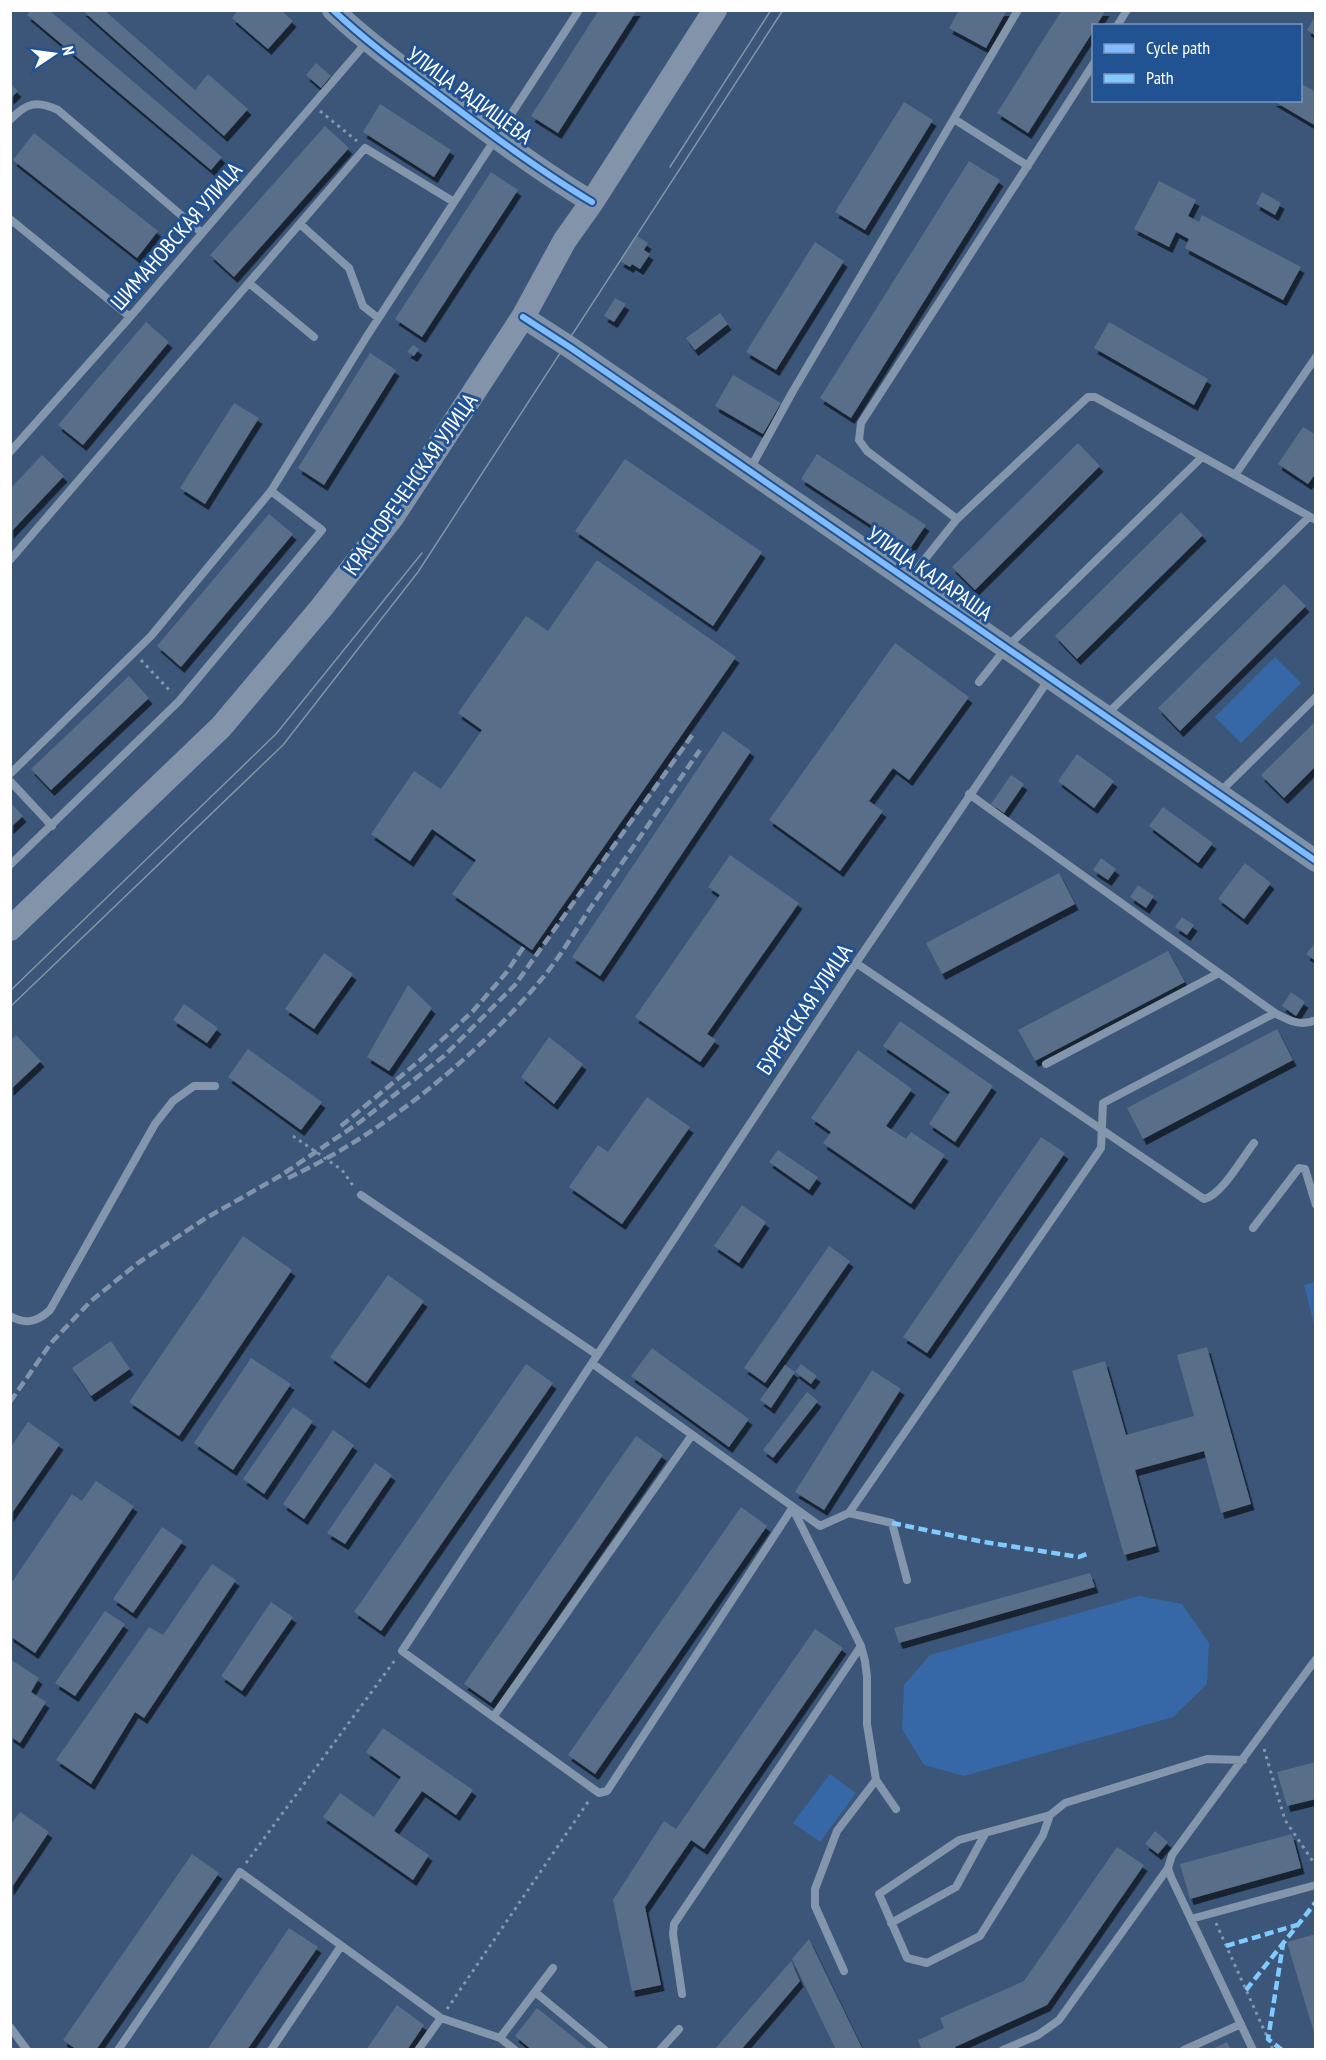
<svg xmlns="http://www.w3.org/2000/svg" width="1326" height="2060" viewBox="0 0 1326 2060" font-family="'PT Sans Narrow',sans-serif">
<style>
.green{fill:#3668a8}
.building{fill:#596e89;filter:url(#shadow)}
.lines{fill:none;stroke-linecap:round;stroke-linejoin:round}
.path{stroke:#8396ab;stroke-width:3;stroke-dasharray:3 4.5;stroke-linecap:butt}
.lane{stroke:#8396ab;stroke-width:8}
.secondary{stroke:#7f92a7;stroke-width:22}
.primary{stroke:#8293aa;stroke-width:24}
.tram{stroke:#8294ab;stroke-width:1.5}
.rail{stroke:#8294ab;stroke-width:4.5;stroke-dasharray:10 4.5;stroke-linecap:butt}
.quiet{stroke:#80caff;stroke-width:4.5;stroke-dasharray:9 4.5;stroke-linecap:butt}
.cycleway-casing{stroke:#215292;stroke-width:10}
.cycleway{stroke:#80bcff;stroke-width:6}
.labels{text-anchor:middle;stroke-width:6;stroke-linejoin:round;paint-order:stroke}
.street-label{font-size:22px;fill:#fff;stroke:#215292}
</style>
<defs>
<filter id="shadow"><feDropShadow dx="3.5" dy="6" stdDeviation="0" flood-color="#0009"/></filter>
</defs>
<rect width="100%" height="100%" fill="#3b5678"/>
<path class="green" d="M1275,657L1301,683L1241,743L1215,717Z
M1315,1282H1316L1315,1328L1304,1285Z
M1139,1596L1182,1604L1209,1643L1207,1684L1173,1717L964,1776L924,1765L902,1729L904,1685L930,1655Z
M830,1774L856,1793L820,1842L793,1823Z"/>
<path class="building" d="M31,10H49L222,157L211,170L27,15Z
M82,10H104L195,90L208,74L248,109L224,136Z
M238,10H281L293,21L268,49L232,18Z
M599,10H637L558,133L531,116Z
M959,10H1007L986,48L949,28Z
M1062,10H1106L1096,26H1094V30L1028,133L997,113Z
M1316,15V36L1307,30Z
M316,63L331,76L321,88L306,75Z
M1300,83L1316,92V126L1272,100H1300Z
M10,84L18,91L10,99Z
M904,102L933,120L865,230L835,212Z
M380,104L451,150L434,177L363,132Z
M325,126L349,148L234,277L210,255Z
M34,133L158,231L137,258L13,160Z
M969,161L1000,180L851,418L820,398Z
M491,172L518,190L422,337L395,319Z
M1159,181L1196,200L1188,216L1199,222L1202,215L1301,267L1283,300L1185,248L1189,239L1176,232L1169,247L1134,229Z
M1262,192L1281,203L1275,215L1256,204Z
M637,236L648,243L644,250L650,254L640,269L632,264L630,267L620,261Z
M815,242L844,261L776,370L746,352Z
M615,298L626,304L614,322L604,316Z
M720,313L728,324L695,350L686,338Z
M146,322L169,342L83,445L58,425Z
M1109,322L1208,379L1194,405L1094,348Z
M413,345L419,349L414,356L407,352Z
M370,353L396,370L324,485L298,468Z
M733,375L781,403L763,434L715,406Z
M234,403L259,418L205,504L180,488Z
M1303,427L1316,435V473L1308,484L1278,464Z
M1078,443L1100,466L975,590L952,567Z
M817,454L926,525L909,550L801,479Z
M42,455L64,476L10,533V489Z
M625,459L762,552L713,626L575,531Z
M1181,512L1203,535L1077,659L1055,636Z
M269,514L293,534L181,667L157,646Z
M597,560L736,657L532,950L452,894L476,860L432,829L410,861L371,834L414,771L441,789L482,730L458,713L526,616L548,631Z
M1284,584L1306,606L1180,731L1158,708Z
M895,643L969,697L909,780L893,768L869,801L883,811L840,871L769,820Z
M129,676L149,698L51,790L31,769Z
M1316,721V766L1284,798L1261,775Z
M723,731L751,751L600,976L572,957Z
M1077,754L1114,781L1094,808L1058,781Z
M1011,775L1024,784L1004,813L991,804Z
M10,802L23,816L10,828Z
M1163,807L1213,843L1198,863L1149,826Z
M730,855L799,903L707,1034L716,1040L700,1062L635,1017L720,895L708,887Z
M1101,858L1116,869L1108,880L1093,870Z
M1245,863L1271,883L1244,919L1218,899Z
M1059,873L1075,904L942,974L926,943Z
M1138,885L1154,896L1146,908L1130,897Z
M1182,917L1194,925L1187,935L1175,927Z
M1316,942V961L1306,954Z
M1168,951L1185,982L1035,1061L1018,1030Z
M324,953L353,974L314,1029L285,1009Z
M408,985L432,1008L389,1071L367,1057Z
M1291,992L1305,1002L1296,1016L1282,1006Z
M184,1004L218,1028L207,1043L173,1020Z
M900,1021L993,1086L955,1142L929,1124L950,1092L883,1046Z
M1277,1029L1293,1060L1143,1139L1127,1108Z
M16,1035L41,1061L10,1090V1041Z
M549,1037L583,1064L554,1104L521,1077Z
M248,1049L322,1102L301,1130L228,1077Z
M858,1050L912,1089L886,1126L906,1139L911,1132L945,1155L911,1204L823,1143L831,1132L811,1118Z
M647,1097L690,1127L622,1224L569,1187L598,1145L608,1152Z
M1041,1137L1065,1153L927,1353L903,1337Z
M778,1150L818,1177L809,1190L769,1162Z
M742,1205L766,1222L739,1263L714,1246Z
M243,1236L292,1270L179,1436L129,1402Z
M829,1246L850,1261L765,1383L744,1368Z
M388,1275L424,1301L366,1383L330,1357Z
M111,1341L130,1369L91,1396L72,1368Z
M1207,1347L1251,1504L1221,1513L1204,1451L1135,1470L1156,1546L1124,1555L1072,1371L1105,1361L1126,1435L1194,1416L1177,1355Z
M652,1348L749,1419L729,1447L631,1376Z
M251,1358L291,1384L233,1470L194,1443Z
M526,1364L553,1383L381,1631L354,1612Z
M801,1364L817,1376L811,1384L795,1372L771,1408L760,1400L785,1365L795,1372Z
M872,1370L901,1389L824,1510L795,1492Z
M807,1392L818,1401L773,1458L763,1450Z
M293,1407L313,1421L264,1494L243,1479Z
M28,1422L60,1444L10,1516V1448Z
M333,1430L354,1445L304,1519L283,1504Z
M636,1436L663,1455L491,1703L464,1684Z
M375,1463L392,1475L345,1544L327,1533Z
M96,1481L134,1506L35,1653L10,1636V1585L72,1494L82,1501Z
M741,1507L767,1526L595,1774L568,1755Z
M162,1527L183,1541L133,1613L113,1599Z
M212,1564L236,1580L144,1718L135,1712L91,1784L56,1760L149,1627L163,1635Z
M1090,1573L1095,1587L899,1643L894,1628Z
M271,1602L293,1617L242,1691L221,1676Z
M105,1611L125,1624L75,1696L55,1683Z
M815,1629L843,1648L704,1849L691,1840L645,1907L661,1985L632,1991L613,1900L664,1821L676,1829Z
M10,1659L39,1678L31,1692L46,1702L20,1743L10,1736Z
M383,1728L473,1790L456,1815L422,1791L394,1831L429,1855L413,1880L323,1817L340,1793L374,1817L401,1777L366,1752Z
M1316,1762V1799L1287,1806L1277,1772Z
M20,1812L49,1832L10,1890V1825Z
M1155,1831L1168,1842L1158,1854L1145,1844Z
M1292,1834L1301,1868L1190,1899L1180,1864Z
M1117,1847L1144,1865L1047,2005L955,2047L956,2050H922L918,2040L944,2028L940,2018L1024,1981Z
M192,1854L219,1873L96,2050H77L63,2040Z
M289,1928L318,1947L247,2050H207Z
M1316,1934V2036H1315L1287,1942Z
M809,1939L863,2050H836L792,1959Z
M791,1961L800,1981L741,2050H714Z
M397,2005L424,2025L407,2050H366Z
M537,2008L589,2050H532L515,2036Z
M1227,2042L1231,2050H1210Z"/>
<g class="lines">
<path class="path" d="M320,111L357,141
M141,660L172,693
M293,1136L342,1170L354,1187
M1264,1749L1285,1820L1316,1866
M246,1863L395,1660
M1216,1923L1273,2050
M447,2009L590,1799"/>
<path class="lane" d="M1117,26L1127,10
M954,119L1028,166
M10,120C26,103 36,100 58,110L202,233
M10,219L130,317
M300,224L349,268L363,306L378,318
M249,283L314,337
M10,452L130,317L366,43
M750,469L793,391L1018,10
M1235,475L1316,357
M957,519L867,451L859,440L861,423L1094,63
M10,560L365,148L454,202
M909,579L957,519L1088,397H1095L1316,520
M979,682L1006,648L1202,457
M1106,715L1309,517
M10,774L151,636L271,491L367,336L579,10
M10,781L52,826
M1219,793L1316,697
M969,794L1275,1013C1288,1020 1300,1027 1316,1020
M10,865L179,701L322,530L271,491
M856,963L1204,1199C1222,1195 1242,1158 1254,1143
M1046,1064L1219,973
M361,1195L596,1354
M1253,1228L1299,1168L1305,1169L1316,1205
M10,1316C26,1325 37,1322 50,1310L155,1124L173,1101L194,1086H215
M593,1364L820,1526L849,1513L1101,1148L1103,1103L1275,1013
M793,1507L607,1791L599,1793L402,1651L856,963L1049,679
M793,1509L861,1646L865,1661L867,1677V1724L876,1780L896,1809
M849,1513L892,1523L907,1580
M494,1716L692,1435
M1050,1815L1043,1835L980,1936L927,1963L907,1958L879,1894L959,1840L1050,1815L1065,1803L1207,1759L1243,1760
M1191,1919L1316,1885
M891,1923L956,1887L985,1834
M844,1971L815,1906V1889L837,1831L876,1780
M535,1992L605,2050
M682,1994L673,1934L674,1924L861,1646
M10,2027L27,2050
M500,2038L553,1968
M118,2050L240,1872L441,2018L500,2038L515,2050
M271,2050L341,1946
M418,2050L441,2018
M660,2050L679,2029
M1003,2050L1038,2035L1059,2020L1168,1868
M1184,2050L1241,2024
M1253,2050L1171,1877L1168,1868L1172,1855L1316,1659"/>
<path class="secondary" d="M333,10C370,45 411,74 452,105C497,139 543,173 592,202
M523,317L571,348L1316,861"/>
<path class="primary" d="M10,929L221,727L322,607L393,516L523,317L565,240L592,202L715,10"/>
<path class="tram" d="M670,167L771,10
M10,991L276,734L422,553
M10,1007L283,745L418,572L783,10"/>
<path class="rail" d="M341,1126L418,1062L473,1011L506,973L525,945
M288,1178C381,1135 474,1059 540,981C559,959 575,931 591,907C628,855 664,802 700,750
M10,1402L51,1343L91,1301L138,1263L206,1218L280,1176L360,1122L444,1056L515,985L693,734"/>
<path class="quiet" d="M892,1523L984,1542L1079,1557L1089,1553
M1226,1946L1297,1925
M1246,1990L1316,1902
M1282,2050L1268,2039L1283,1944"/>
<defs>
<path id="cycleway" d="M333,10C370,45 411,74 452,105C497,139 543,173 592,202
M523,317L571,348L1316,861"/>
</defs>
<use href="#cycleway" class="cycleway-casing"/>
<use href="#cycleway" class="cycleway"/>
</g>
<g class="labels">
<g class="street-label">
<text transform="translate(470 95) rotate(36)" y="8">УЛИЦА РАДИЩЕВА</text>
<text transform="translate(176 236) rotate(-49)" y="8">ШИМАНОВСКАЯ УЛИЦА</text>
<text transform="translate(410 484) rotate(-55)" y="8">КРАСНОРЕЧЕНСКАЯ УЛИЦА</text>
<text transform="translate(930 573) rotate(35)" y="8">УЛИЦА КАЛАРАША</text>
<text transform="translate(804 1009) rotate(-56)" y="8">БУРЕЙСКАЯ УЛИЦА</text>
</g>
</g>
<rect width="1326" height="2060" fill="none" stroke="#ffffff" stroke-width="24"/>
<rect x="1092" y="24" width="210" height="78" fill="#215292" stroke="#7a97be" stroke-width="1.5"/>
<rect x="1104" y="44" width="30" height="9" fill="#80bcff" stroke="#7a97be" stroke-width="1.5"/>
<text x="1146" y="54" font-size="18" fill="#ffffff">Cycle path</text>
<rect x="1104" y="74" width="30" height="9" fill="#80caff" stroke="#7a97be" stroke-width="1.5"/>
<text x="1146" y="84" font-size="18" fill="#ffffff">Path</text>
<g transform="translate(54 54) rotate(77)" stroke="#215292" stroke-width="4.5" paint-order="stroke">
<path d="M0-4.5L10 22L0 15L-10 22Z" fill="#ffffff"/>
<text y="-9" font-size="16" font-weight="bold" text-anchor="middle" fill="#ffffff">N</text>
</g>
</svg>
